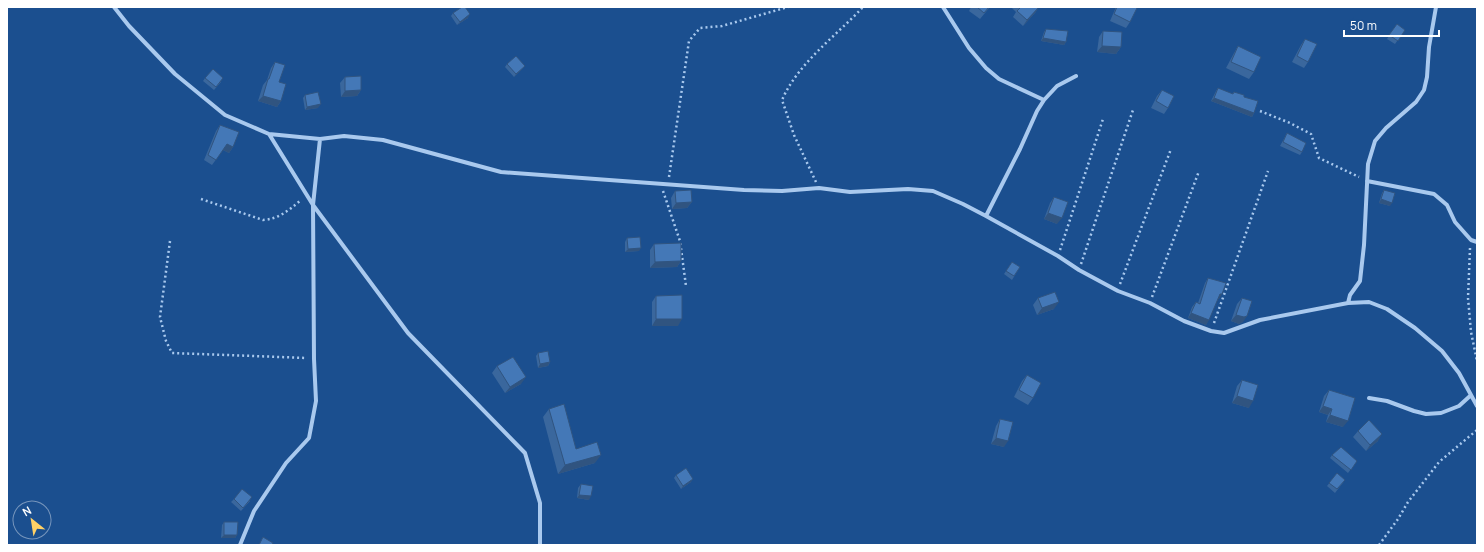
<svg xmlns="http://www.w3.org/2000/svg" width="1484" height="552" viewBox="0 0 1484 552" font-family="Manrope,sans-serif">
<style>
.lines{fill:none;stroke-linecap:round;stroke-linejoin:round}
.path{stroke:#a9c9ee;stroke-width:2.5;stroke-dasharray:2 3;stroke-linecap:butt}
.street{stroke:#a9c9ee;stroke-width:4}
.wall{fill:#3a679d}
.shaded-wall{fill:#305480}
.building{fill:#4478b7;stroke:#305480}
</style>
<rect width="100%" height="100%" fill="#1b4f8f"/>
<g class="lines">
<path class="path" d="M1260,111L1290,123L1311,134L1319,158L1359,177
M669,177L689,41L700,28L722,26L788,7
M816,182L794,135L782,100C798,63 836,36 863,7
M663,191L680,241L686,286
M201,199L263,220C279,219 289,210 301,200
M170,241L160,317L166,341L172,353L307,358
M1470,248L1468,298L1471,332L1477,361
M1060,250L1103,119
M1081,264L1133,110
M1120,284L1171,149
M1152,297L1199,171
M1214,323L1268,171
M1379,545L1398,519L1408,502L1439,462L1477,430"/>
<path class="street" d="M114,7L129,26L175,74L225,115L269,134L320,139L344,136L383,140L501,172L744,190L782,191L819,188L850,192L908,189L933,191L963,204L986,216L1058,256L1079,270L1118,291L1150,303L1184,321L1211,331L1224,333L1260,320L1348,303L1369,302L1387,309L1415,328L1442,351L1459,373L1477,406
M943,7L969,48L986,68L999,79L1044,100
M269,134L313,205L408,333L525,453L540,503V545
M1367,181L1434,194L1447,205L1455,222L1471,240L1477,242
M986,216L1020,149L1037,111L1044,100L1057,86L1076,76
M1348,303L1350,295L1360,281L1364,245L1368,164L1375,141L1386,128L1416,102L1424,90L1427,77L1429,47L1436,7
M1369,398L1387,401L1414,411L1426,414L1441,413L1459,406L1470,396
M240,545L254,511L286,463L309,438L316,401L314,359L313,205L320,139"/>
</g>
<path class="wall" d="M971,7H990L980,19L969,11Z
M1011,7H1039L1035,13L1023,26L1013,17L1016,12Z
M1116,7H1135L1130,22L1126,28L1110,21Z
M453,13L468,18L457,25L451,16Z
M1397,24L1405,30L1395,44L1387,39Z
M1046,29L1066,42L1064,45L1041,41L1044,32Z
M1103,31L1121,47L1116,54L1097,52L1099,37Z
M1305,39L1308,62L1304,68L1292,62L1301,45Z
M1238,46L1254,72L1249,79L1226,68L1234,53Z
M275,62L279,82L281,101L277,107L258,101L263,85L267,80L271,68Z
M507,64L525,66L514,77L505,67Z
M345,77L361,90L357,96L341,97L340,83Z
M205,78L221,82L214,90L203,81Z
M1218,88L1232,94L1234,92L1244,97L1254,113L1252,117L1211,101L1216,91Z
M1162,90L1168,108L1164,114L1151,108L1157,96Z
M305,95L318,108L305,110L303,98Z
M220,125L233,147L229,153L223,150L212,165L204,160L216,131Z
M1287,133L1302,152L1300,155L1280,146Z
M1384,190L1390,206L1379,203L1382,193Z
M675,191L692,202L687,208L672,209L671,198Z
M1054,197L1057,224L1044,219L1050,203Z
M627,238L639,251L625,252V242Z
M654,244L681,261L677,267L650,268V250Z
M1012,262L1020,267L1012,280L1004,274Z
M1208,278L1219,299H1218L1206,325L1188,318L1192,307L1196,302L1198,303L1205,283Z
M656,296L678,326H652V302Z
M1038,298L1054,309L1037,315L1033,305Z
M1242,298L1243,322L1239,324L1231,321L1237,304Z
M538,353L550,362L548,366L538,368L536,356Z
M497,366L521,384L505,393L492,373Z
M1027,375L1033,398L1028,405L1014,397L1022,381Z
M1242,380L1249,408L1232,403L1237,386Z
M1329,390L1343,427L1326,422L1328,415L1319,412L1324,396Z
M549,409L576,449L595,463L558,474L543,417Z
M1000,419L1004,447L991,444L996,426Z
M1358,431L1378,441L1366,451L1353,437Z
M1332,455L1357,461L1348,473L1330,458Z
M1337,473L1345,480L1335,493L1327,486Z
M676,475L691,482L681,489L674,478Z
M581,484L589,500L577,498L578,488Z
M234,499L250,501L241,511L231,502Z
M224,522L237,535L235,538H221L222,525Z"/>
<path class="shaded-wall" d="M1039,7L1035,13L1023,26L1027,20Z
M470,14L468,18L457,25L460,22Z
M1043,38L1066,42L1064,45L1041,41Z
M1102,46L1121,47L1116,54L1097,52Z
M525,66L514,77L516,74Z
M361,90L357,96L341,97L345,91Z
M263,96L281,101L277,107L258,101Z
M1214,98L1254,113L1252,117L1211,101Z
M321,104L318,108L305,110L307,107Z
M227,144L233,147L229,153L223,150Z
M1381,199L1392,203L1390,206L1379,203Z
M692,202L687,208L672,209L676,203Z
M1048,213L1062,218L1057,224L1044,219Z
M641,248L639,251L625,252L628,249Z
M681,261L677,267L650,268L655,262Z
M1220,294H1222L1219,299H1216Z
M1059,302L1054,309L1037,315L1042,308Z
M1191,313L1209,320L1206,325L1188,318Z
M1236,315L1247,316L1243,322L1239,324L1231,321Z
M656,319H682L678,326H652Z
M550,362L548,366L538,368L540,364Z
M526,377L521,384L505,393L510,387Z
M1237,396L1253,401L1249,408L1232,403Z
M1323,406L1332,409L1328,415L1319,412Z
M1330,415L1348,421L1343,427L1326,422Z
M1382,434L1378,441L1366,451L1370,445Z
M996,438L1008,441L1004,447L991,444Z
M601,455L595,463L558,474L565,465Z
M693,479L691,482L681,489L683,486Z
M579,495L591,496L589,500L577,498Z
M224,535H237L235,538H221Z"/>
<path class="building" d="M462,7H465L470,14L460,22L453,13Z
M977,7H989L984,13Z
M1021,7H1039L1027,20L1017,11Z
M1117,7H1135L1137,8L1130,22L1114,14Z
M1397,24L1405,30L1398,41L1389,35Z
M1046,29L1068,31L1066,42L1043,38Z
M1103,31L1122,32L1121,47L1102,46Z
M1305,39L1317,44L1308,62L1297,56Z
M1238,46L1261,57L1254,72L1231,62Z
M516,56L525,66L516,74L507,64Z
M275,62L285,65L279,82L286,84L281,101L263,96L268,79H269Z
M213,69L223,78L216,87L205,78Z
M361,76V90L345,91V77Z
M1218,88L1233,94L1234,92L1244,95V97L1258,101L1254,113L1214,98Z
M1162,90L1174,96L1168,108L1156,101Z
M318,92L321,104L307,107L305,95Z
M220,125L239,132L233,147L227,144L216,160L208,155Z
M1287,133L1306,143L1302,152L1283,142Z
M691,190L692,202L676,203L675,191Z
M1384,190L1395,193L1392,203L1381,199Z
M1054,197L1068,202L1062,218L1048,213Z
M640,237L641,248L628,249L627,238Z
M681,243V261L655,262L654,244Z
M1012,262L1020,267L1014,276L1006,271Z
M1208,278L1226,283L1222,294H1220L1209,320L1191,313L1196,302L1200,304Z
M1055,292L1059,302L1042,308L1038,298Z
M682,295V319H656V296Z
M1242,298L1252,301L1247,316L1244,317L1236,315Z
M548,351L550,362L540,364L538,353Z
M513,357L526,377L510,387L497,366Z
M1027,375L1041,383L1033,398L1019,390Z
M1242,380L1258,385L1253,401L1237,396Z
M1329,390L1355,398L1348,421L1330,415L1332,409L1323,406Z
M564,404L576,449L597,442L601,455L565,465L549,409Z
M1000,419L1013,422L1008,441L996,438Z
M1369,420L1382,434L1370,445L1358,431Z
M1341,447L1357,461L1351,470L1332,455Z
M686,468L693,479L683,486L676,475Z
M1337,473L1345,480L1337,489L1329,483Z
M581,484L593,486L591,496L579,495Z
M242,489L252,497L243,508L234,499Z
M224,522H238L237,535H224Z
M263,537L273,543L272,545H259Z"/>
<rect width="1484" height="552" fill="none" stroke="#ffffff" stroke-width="16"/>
<g transform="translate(32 520) rotate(330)"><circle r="19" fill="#1b4f8f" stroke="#7695bc"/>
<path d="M0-3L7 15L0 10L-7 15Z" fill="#ffd166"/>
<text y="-6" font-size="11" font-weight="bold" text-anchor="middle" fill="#ffffff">N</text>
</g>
<path d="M1344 30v6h95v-6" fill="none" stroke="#ffffff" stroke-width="2"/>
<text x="1350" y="30" font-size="12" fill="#ffffff" stroke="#1b4f8f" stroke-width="3" paint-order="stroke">50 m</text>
</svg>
